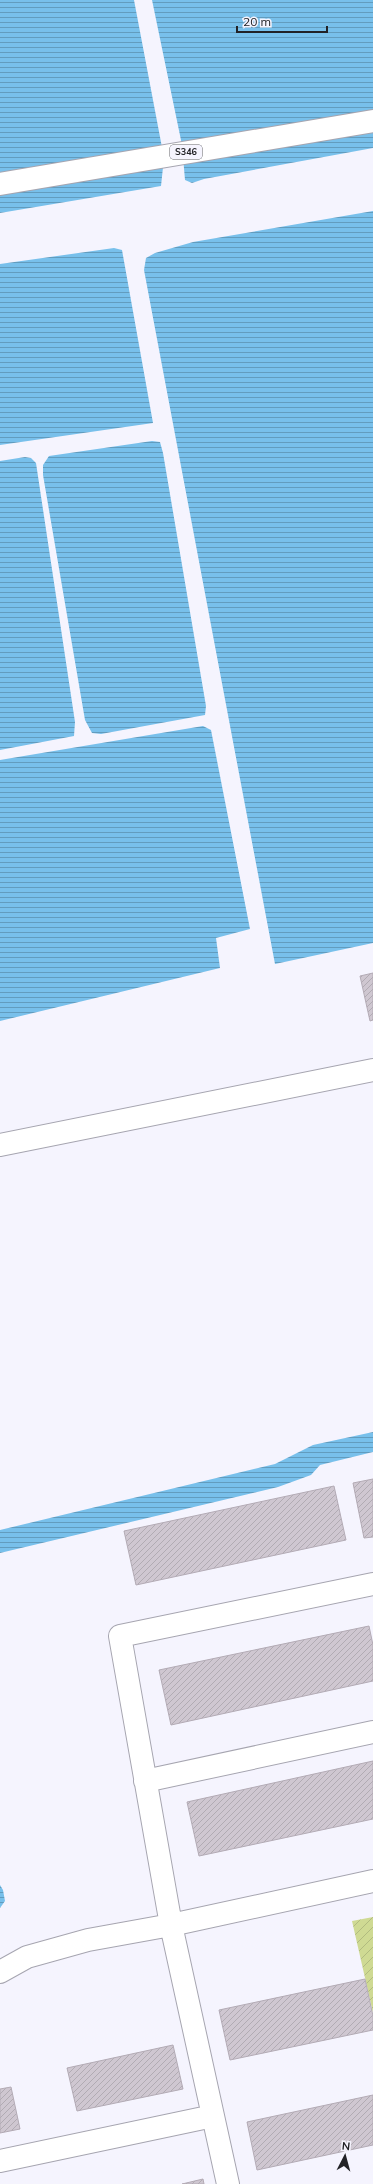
<svg xmlns="http://www.w3.org/2000/svg" width="373" height="2184" viewBox="0 0 373 2184" font-family="Mulish,sans-serif">
<style>
.garden{fill:url(#garden-furrows)}
.water{fill:url(#water-rules)}
.building{fill:url(#building-hatch);stroke:#b3abb5}
.lines{fill:none;stroke-linecap:round;stroke-linejoin:round}
.minor-casing{stroke:#a6a5b0;stroke-width:24}
.primary-casing{stroke:#a6a5b0;stroke-width:24}
.minor{stroke:#fff;stroke-width:22}
.primary{stroke:#fff;stroke-width:22}
.labels{text-anchor:middle;stroke-width:3.5;stroke-linejoin:round;paint-order:stroke}
.shield{fill:#f5f4fe;stroke:#616167;stroke-width:1}
.shield-label{font-size:9px;font-weight:bold;fill:#222226}
</style>
<defs>
<pattern id="garden-furrows" width="10" height="10" patternUnits="userSpaceOnUse"><rect width="10" height="10" fill="#cfda93"/><path d="M-1 1l2-2M0 10L10 0M9 11l2-2" fill="none" stroke="#b1bb7f"/></pattern>
<pattern id="water-rules" width="6" height="5" patternUnits="userSpaceOnUse"><rect width="6" height="5" fill="#78c0eb"/><path d="M0 2.5h6" fill="none" stroke="#629cbe"/></pattern>
<pattern id="building-hatch" width="6" height="6" patternUnits="userSpaceOnUse"><rect width="6" height="6" fill="#cfc7d1"/><path d="M-1 1l2-2M0 6l6-6M5 7l2-2" fill="none" stroke="#b1abb3"/></pattern>
</defs>
<rect width="100%" height="100%" fill="#f5f4fe"/>
<path class="garden" d="M373,1917V2013L352,1921Z"/>
<path class="water" d="M0,0H134L164,158L161,186L0,213Z
M152,0H373V148L204,179L192,183L185,180L182,145Z
M373,211V943L275,964L144,270L146,258L155,253L193,242Z
M114,248L122,250L153,423L0,445V264Z
M152,441L160,442L163,453L206,706L205,715L101,734L92,733L85,720L43,475V465L49,456Z
M25,457L31,458L36,463L75,722L74,736L0,750V461Z
M203,726L211,730L250,929L216,938L220,968L0,1021V760Z
M373,1432V1452L320,1465L311,1475L278,1487L0,1553V1530L275,1464L313,1445Z
M0,1885L3,1890L5,1901L0,1908Z"/>
<path class="building" d="M373,973V1020L370,1021L360,976Z
M373,1479V1537L364,1538L353,1483Z
M334,1486L346,1540L136,1585L124,1531Z
M369,1626L373,1645V1681L171,1725L159,1670Z
M373,1761V1819L199,1856L187,1802Z
M365,1979L373,2016V2030L230,2060L219,2010Z
M173,2045L183,2089L77,2111L67,2068Z
M11,2087L20,2129L0,2133V2089Z
M373,2095V2145L257,2170L247,2122Z
M203,2179L204,2184H182Z"/>
<g class="lines">
<defs>
<path id="minor" d="M0,1145L373,1070
M145,1781L373,1732
M0,1972L27,1957L88,1940L171,1925L120,1636L373,1584
M0,2161L213,2116
M228,2184L171,1925L373,1881"/>
<path id="primary" d="M0,184L373,121"/>
</defs>
<use href="#minor" class="minor-casing"/>
<use href="#primary" class="primary-casing"/>
<use href="#minor" class="minor"/>
<use href="#primary" class="primary"/>
</g>
<g class="labels">
<rect class="shield" x="170" y="145" width="32" height="14" rx="3"/>
<g class="shield-label">
<text x="186" y="155">S346</text>
</g>
</g>
<g transform="translate(345 2156) rotate(6)" stroke="#f5f4fe" stroke-width="3" paint-order="stroke">
<path d="M0-3L7 15L0 10L-7 15Z" fill="#222226"/>
<text y="-6" font-size="11" font-weight="bold" text-anchor="middle" fill="#222226">N</text>
</g>
<path d="M237 26v6h90v-6" fill="none" stroke="#222226" stroke-width="2"/>
<text x="243" y="26" font-size="12" fill="#222226" stroke="#f5f4fe" stroke-width="3" paint-order="stroke">20 m</text>
</svg>
